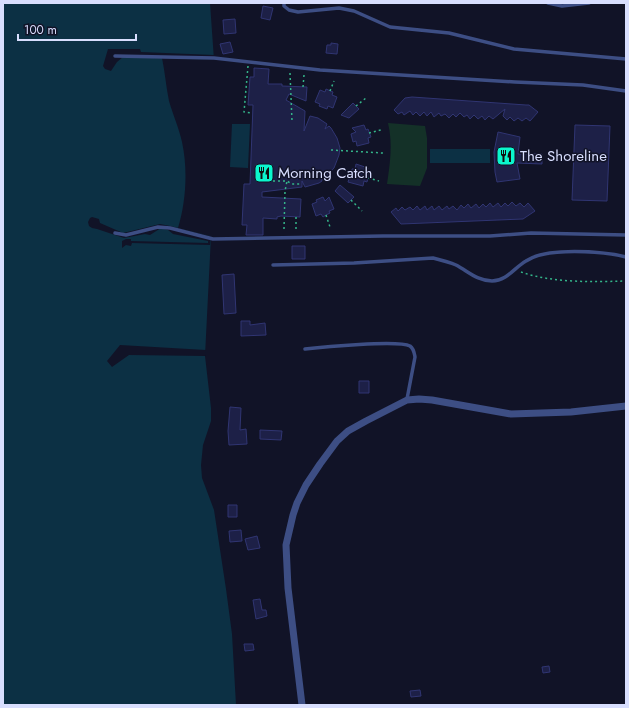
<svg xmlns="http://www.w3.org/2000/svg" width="629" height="708" viewBox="0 0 629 708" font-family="Jost,sans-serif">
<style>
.green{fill:#143128}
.water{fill:#0c3044}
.pier{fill:#111327}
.building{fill:#1d2047;stroke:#303572}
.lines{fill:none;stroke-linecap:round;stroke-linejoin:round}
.path{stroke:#34b58a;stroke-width:1.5;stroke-dasharray:2 3;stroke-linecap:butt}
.service{stroke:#3d4e84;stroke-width:3.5}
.minor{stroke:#3d4e84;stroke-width:7}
.labels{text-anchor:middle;stroke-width:3;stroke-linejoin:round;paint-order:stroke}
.poi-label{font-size:15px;fill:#d8defe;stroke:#111327;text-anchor:start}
</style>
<rect width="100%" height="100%" fill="#111327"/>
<path class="green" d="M388,123L425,126L427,138V168L420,186L387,184C390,163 393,144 388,123Z"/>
<path class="water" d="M3,3H210L214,60L162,58C165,72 166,87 169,101C173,115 179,128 182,142C188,169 186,202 178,228L211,236L205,356L211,408V421L203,445L201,465L202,478L214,510L226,589L232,634L236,705H3Z
M232,124H250L248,168L230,167Z
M430,149H490V163H430Z"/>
<path class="pier" d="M108,49H140L141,52L214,55V60L123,57L117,62L111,71L105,69L103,66Z
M92,217L99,219L100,223L123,233L160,224L170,226L211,236L210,245L132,243L131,246L126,245L122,248V241L126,239H131V241L208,243V241L173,234L168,230L161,228L150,235L145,234L124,238L97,229L92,228L89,226L88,222L90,218Z
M120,345L206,350L205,356L129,355L112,367L107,361Z"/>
<path class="building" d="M263,6L273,8L270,20L261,18Z
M235,19L236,33L224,34L223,20Z
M230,42L233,52L223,54L220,44Z
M331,43L338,44L337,54L326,53L327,45H331Z
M254,68L269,69L268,84H282V86L307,87L306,101L289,94L286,100L305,111L304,131L310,116L318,118L327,124L325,129L329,126L331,128L337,138L340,148L339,155L334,168L323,180L321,178L322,181L319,183L305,187L302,181V187L262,192V197L301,199L300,217L281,216L277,217V219L263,218V235H246L247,225H242L244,184H250L253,105H248L250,77H254Z
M326,89L333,92L332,95L337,97L333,108L328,106L327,109L319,106L320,104L315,102L320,90L325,92Z
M412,97L526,105H529L538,112L530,121L526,118L522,121L518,118L514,121L510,117L507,120L503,116L505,109L493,119L489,116L485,120L482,116L478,119L474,115L470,119L467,115L464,117L460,113L456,117L453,114L449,118L445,114L441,116L439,113L434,117L431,112L427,116L424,112L420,116L416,112L413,115L410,111L404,115L402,112L398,114L394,110L405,98Z
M353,103L359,109L349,118L341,115Z
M364,125L366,130L368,129L371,137L368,138L369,143L357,146L356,141L353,142L351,134L356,132L352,128Z
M575,125L610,126L607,201L572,200Z
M498,132L520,137L518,154H542V164L517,163L520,179L497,182L495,172L494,152Z
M356,164L368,168L367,173L369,174L367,182L364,181L363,186L348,182L352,169H355Z
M340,185L354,197L348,203L335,191Z
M323,197L325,201L329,197L334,209L329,211L330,213L326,215L323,217L321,214L316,216L312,204L317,202L316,200Z
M512,202L516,206L520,203L524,207L528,203L535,211L523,219L401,224L391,212L396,208L398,211L402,207L405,210L410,207L413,210L417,206L420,210L425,206L427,210L432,206L434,210L439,206L442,210L447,206L449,209L453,206L457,210L461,205L464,208L468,204L471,208L476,204L479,208L483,204L486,207L490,203L493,207L498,203L501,207L505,203L508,206Z
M292,246H305V259H292Z
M234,274L236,313L224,314L222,275Z
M241,321H250V325L265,323L266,335L241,336Z
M359,381H369V393H359Z
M230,407L241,408L240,430L246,429L247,444L229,445L228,431Z
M260,430L282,431L281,440L260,439Z
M228,505H237V517H228Z
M241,530L242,541L230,542L229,531Z
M257,536L260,548L248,550L245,539Z
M260,599L262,610H266L267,616L256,619L253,600Z
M244,644H253L254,650L245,651Z
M549,666L550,672L543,673L542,667Z
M420,690L421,696L411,697L410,691Z"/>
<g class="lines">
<path class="path" d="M248,66L244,112L252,113
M290,73L292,121
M303,87L304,75
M330,91L334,81
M356,106L366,98
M369,133L381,130
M331,150L383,153
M368,178L379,181
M263,181H287L292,184H300
M351,200L362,211
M326,215L330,227
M284,229L285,191L287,181
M296,229V217
M521,272C552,283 593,282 626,281"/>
<path class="service" d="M284,3V6L289,10L298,12L339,8L354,11L390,27L449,33L514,49L626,59
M548,3L562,6L589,3
M115,56L214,58L320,70L515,82L583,85L626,91
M115,233L126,235L158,227L170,228L213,239L383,236H490L531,233L626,235
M273,265L354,263L433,258C441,260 449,262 456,265C469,272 478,281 492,281C507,281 515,267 526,261C546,247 602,251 626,257
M305,349C322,347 398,340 410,346C414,349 414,352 415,357L407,399"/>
<path class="minor" d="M302,705L288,588L286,545L293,515L297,503L306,485L320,464L337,441L348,431L366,421L407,400L419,399L432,400L511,414L571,412L626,406"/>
</g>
<defs>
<symbol id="restaurant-square" viewBox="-11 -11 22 22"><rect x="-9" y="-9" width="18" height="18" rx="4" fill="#0bf6cd" stroke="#111327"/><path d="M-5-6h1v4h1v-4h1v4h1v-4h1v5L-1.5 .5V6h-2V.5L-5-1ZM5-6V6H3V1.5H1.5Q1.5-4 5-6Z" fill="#111"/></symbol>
</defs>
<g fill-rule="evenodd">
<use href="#restaurant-square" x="495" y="145" width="22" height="22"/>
<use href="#restaurant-square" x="253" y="162" width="22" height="22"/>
</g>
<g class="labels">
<g class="poi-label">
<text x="520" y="161">The Shoreline</text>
<text x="278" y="178">Morning Catch</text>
</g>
</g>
<rect width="629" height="708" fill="none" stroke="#d8defe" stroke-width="8"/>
<path d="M18 34v6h118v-6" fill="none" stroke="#d8defe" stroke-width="2"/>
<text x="24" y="34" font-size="12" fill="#d8defe" stroke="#111327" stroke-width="3" paint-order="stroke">100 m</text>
</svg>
